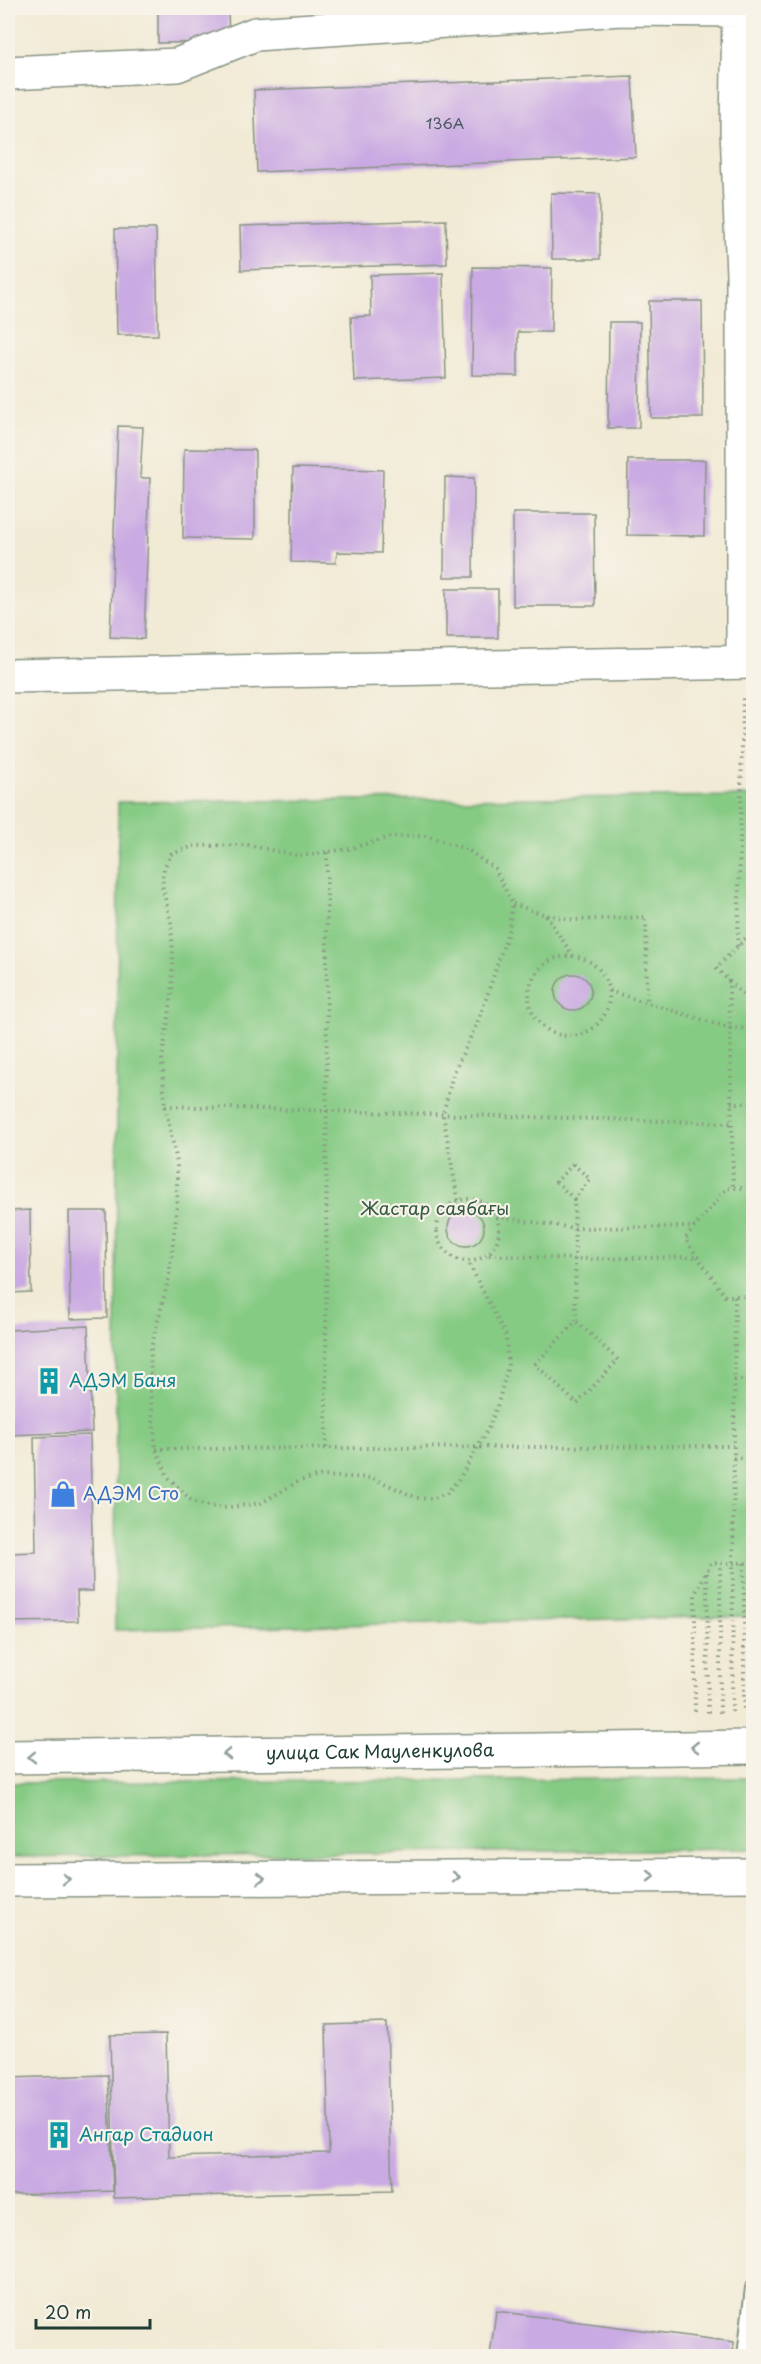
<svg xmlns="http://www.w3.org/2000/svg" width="761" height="2364" viewBox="0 0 761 2364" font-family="'Playpen Sans',sans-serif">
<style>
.green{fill:#86cb84;stroke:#52845c;stroke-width:1.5}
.building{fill:#caaae2}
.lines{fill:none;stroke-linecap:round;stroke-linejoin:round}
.service-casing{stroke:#889484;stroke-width:20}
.minor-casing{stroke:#889484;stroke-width:36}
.secondary-casing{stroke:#889484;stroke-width:36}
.path{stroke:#889484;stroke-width:4;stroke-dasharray:1.5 4.5;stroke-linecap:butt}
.service{stroke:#fff;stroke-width:16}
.minor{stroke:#fff;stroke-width:33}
.secondary{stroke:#fff;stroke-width:33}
.oneway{stroke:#8f9e9a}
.labels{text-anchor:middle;stroke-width:4.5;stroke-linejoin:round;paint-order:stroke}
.number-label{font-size:15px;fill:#4a5860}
.park-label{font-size:18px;fill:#345944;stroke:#f7f3e8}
.culture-label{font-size:18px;fill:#0d838f;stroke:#f7f3e8;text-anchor:start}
.shop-label{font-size:18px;fill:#366cbe;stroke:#f7f3e8;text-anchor:start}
.street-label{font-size:18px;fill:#1f3d34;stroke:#f7f3e8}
</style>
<rect width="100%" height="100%" fill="#f7f3e8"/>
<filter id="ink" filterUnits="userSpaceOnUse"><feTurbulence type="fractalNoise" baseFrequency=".0167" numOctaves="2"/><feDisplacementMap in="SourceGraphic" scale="12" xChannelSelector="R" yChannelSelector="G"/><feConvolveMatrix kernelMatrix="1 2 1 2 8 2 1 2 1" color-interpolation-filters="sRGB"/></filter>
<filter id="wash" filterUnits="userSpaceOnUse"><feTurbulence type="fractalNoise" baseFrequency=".008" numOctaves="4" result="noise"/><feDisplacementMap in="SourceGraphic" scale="24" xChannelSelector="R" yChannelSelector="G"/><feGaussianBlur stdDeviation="1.35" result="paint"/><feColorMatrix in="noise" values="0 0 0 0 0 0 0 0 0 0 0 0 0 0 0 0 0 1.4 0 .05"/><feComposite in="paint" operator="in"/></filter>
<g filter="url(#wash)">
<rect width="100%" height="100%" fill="#f1ead5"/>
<path class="green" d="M753,796V1616L115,1630L118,802Z
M753,1778V1849L8,1857V1783Z"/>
<g id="blocks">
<path class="building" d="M158,8H228L229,42L158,43Z
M632,76L636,157L257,172L254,90Z
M551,193L600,194V259H552Z
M446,220L447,264L241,270L240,226Z
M115,229H156L158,335H117Z
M473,267L552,268L551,332H518V376L472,375Z
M443,273L446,378L354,381L351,317L371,316L370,275Z
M649,301H702L703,418H651Z
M609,322H640L639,428H608Z
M118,426L143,427L140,478H150L144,639L110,637Z
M184,449L255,450V539L183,538Z
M628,460H705L704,536L627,535Z
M293,468L383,470L381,553L337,552L336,563L291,562Z
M445,477L474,478L473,577H444Z
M513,513H594L595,606H513Z
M446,589H498V638H446Z
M555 992a18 18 0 1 1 36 0a18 18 0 1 1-36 0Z
M448 1228a18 18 0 1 1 36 0a18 18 0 1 1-36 0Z
M30,1210L31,1292L8,1293V1211Z
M69,1211H106L107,1318L70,1319Z
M88,1326L92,1432L8,1435V1330Z
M90,1435L93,1591H77L78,1621L8,1622V1553L36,1552L34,1437Z
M387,2023L392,2191L114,2198L110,2035L166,2034L169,2157L329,2153L326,2025Z
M108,2075L113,2191L8,2195V2078Z
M496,2311L734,2342L733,2356H490Z"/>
</g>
</g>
<g filter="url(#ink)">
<use href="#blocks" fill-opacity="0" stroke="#889484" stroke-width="1.5"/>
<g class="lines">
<defs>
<path id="service" d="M746,2356L754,2288"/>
<path id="minor" d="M739,8L737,130L743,274V662
M8,73L177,65L255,34L621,9L738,10
M8,676L754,662"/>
<g id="secondary">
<path id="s1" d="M8,1757L754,1747"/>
<path d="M8,1880L754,1875"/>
</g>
</defs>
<use href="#service" class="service-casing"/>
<use href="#minor" class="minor-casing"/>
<use href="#secondary" class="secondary-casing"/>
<path class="path" d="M513,904L545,915L575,920L646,917L647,1003
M546,915L573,956
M754,936L751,933L716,968L752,1004L754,1003
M738,946L743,698
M529 996a40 40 0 1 1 80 0a40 40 0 1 1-80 0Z
M729,980L733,1188
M609,991L729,1028L754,1029
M731,1103H754
M165,1106L732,1123
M573,1164L590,1179L574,1199L556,1182Z
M754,1188H727L685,1239L725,1296H754
M437 1230a31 31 0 1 1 62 0a31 31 0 1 1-62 0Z
M574,1199L576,1321L535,1364L577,1404L618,1360L576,1321
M458,1200L443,1114L453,1074L480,1017L509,929L512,903L495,869L468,850L427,836L391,837L348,849L300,856L248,845L194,846L171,854L164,868L162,885L171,923L173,954L172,995L162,1059L165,1106L177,1162V1207L169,1277L151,1348L150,1392L156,1449L168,1477L190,1499L203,1505L223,1508L261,1503L299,1481L320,1476L373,1478L417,1498L431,1499L447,1493L461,1476L487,1431L497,1407L508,1366L506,1336L468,1262
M497,1217L574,1228L695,1227
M489,1255L575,1259L697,1257
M734,1380H754
M326,1448L327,852
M156,1449L733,1446
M733,1458H754
M744,1563V1710
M707,1573L708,1713
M695,1711V1594L711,1563H754
M732,1712L735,1296
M720,1713V1563"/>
<use href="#service" class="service"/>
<use href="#minor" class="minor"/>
<use href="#secondary" class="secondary"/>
</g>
<defs><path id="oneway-chevron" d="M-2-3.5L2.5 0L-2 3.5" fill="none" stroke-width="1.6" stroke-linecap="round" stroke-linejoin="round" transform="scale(1.5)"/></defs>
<g class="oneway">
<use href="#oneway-chevron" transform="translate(695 1747) rotate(179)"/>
<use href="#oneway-chevron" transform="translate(227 1754) rotate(179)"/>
<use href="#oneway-chevron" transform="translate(32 1757) rotate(179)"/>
<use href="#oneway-chevron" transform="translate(651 1876)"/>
<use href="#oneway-chevron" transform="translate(456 1877)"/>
<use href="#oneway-chevron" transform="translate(261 1878)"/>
<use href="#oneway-chevron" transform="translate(66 1879)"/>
</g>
</g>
<defs>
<symbol id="building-bare" viewBox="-9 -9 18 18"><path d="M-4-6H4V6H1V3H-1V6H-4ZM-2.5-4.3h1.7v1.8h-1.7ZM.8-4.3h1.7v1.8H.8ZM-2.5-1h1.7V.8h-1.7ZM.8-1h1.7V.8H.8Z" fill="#0f9aa8" stroke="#f7f3e8" stroke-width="2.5" paint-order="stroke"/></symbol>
<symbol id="shop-bare" viewBox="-9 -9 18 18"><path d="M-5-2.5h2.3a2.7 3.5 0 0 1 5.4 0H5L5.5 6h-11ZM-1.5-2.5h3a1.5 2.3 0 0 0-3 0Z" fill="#3f7fe0" stroke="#f7f3e8" stroke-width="2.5" paint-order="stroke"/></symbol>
</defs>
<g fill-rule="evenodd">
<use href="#building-bare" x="30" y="1362" width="38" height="38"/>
<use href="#shop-bare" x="44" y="1475" width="38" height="38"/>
<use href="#building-bare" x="40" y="2116" width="38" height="38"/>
</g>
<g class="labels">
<g class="number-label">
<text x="445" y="129">136А</text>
</g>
<g class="park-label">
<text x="435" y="1215">Жастар саябағы</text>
</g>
<g class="culture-label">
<text x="69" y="1387">АДЭМ Баня</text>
<text x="79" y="2141">Ангар Стадион</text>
</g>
<g class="shop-label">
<text x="83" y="1500">АДЭМ Сто</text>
</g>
<g class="street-label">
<text dy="6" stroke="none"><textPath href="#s1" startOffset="372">улица Сак Мауленкулова</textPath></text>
</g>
</g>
<rect width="761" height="2364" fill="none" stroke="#f7f3e8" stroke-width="30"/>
<path d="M36 2319v9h114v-9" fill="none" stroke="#1f3d34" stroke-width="3"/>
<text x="45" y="2319" font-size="18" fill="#1f3d34" stroke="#f7f3e8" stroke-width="4.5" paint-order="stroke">20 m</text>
</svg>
